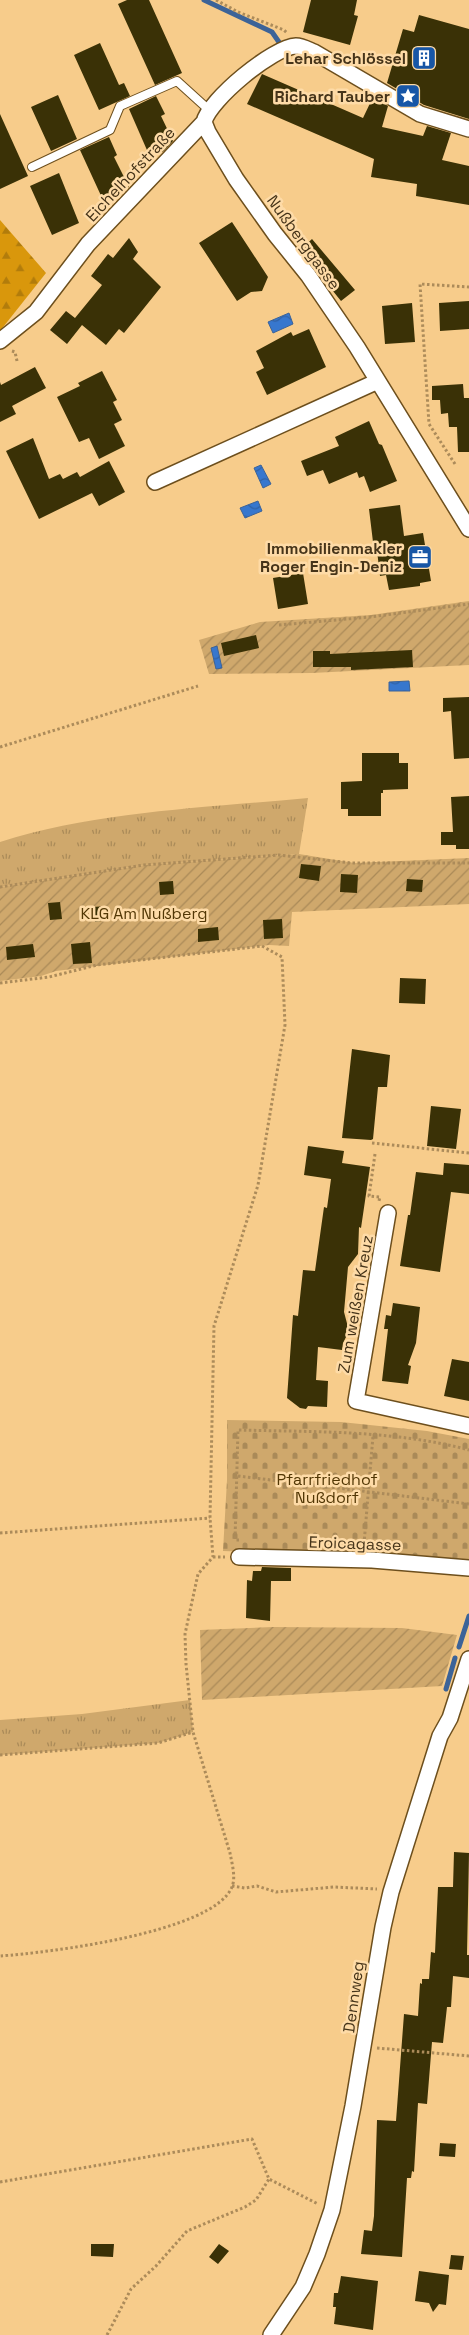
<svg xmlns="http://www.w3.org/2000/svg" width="469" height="2335" viewBox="0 0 469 2335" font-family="'Space Grotesk',sans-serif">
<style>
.grass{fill:url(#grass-tufts)}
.forest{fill:url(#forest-firs)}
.cemetery{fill:url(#cemetery-stones)}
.garden{fill:url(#garden-furrows)}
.water{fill:url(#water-waves);stroke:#3c6398}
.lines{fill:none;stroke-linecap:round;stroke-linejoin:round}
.stream{stroke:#3c6398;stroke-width:5}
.building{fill:#3a3106}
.service-casing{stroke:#6d4f1d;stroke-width:10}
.minor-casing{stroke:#6d4f1d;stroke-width:18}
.path{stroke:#ac8b5a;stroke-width:3;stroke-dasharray:2.5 2.5;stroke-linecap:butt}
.service{stroke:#fff;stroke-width:8}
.minor{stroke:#fff;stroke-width:15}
.labels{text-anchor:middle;stroke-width:5;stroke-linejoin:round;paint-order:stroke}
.poi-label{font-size:16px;font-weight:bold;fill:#463419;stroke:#fedba7;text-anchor:end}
.street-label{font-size:16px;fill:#463419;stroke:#fedba7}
.park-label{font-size:16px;fill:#523705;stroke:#fedba7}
</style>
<defs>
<pattern id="grass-tufts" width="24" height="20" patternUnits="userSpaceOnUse" patternTransform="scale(1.25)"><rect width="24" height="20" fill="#cfa86c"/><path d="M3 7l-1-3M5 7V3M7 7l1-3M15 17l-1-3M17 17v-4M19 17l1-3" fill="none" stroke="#aa8a58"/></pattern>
<pattern id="forest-firs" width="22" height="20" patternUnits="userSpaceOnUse" patternTransform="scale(1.25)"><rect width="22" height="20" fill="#d9970c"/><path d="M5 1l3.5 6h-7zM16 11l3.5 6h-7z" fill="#b27c0b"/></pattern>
<pattern id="cemetery-stones" width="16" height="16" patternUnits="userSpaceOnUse" patternTransform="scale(1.25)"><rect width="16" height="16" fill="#cfa86c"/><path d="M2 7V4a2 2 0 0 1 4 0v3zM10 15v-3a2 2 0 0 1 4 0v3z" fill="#aa8a58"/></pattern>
<pattern id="garden-furrows" width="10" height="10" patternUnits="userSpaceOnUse" patternTransform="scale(1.25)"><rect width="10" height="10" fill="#cfa86c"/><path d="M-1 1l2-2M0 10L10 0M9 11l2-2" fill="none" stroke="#aa8a58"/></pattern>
<pattern id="water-waves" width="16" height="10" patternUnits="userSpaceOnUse" patternTransform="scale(1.25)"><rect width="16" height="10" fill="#3777ce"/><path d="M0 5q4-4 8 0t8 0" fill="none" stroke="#3062a6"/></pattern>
</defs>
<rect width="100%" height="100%" fill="#f7cc8b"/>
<path class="grass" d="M308,798L299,854L144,865L0,887V842C99,811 205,808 308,798Z
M190,1700L193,1732L158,1743L0,1755V1720L82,1714Z"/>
<path class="forest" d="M0,220L46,273L0,331Z"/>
<path class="cemetery" d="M227,1420L341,1422L427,1431L469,1439V1564L351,1556L223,1551L227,1480Z"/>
<path class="garden" d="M469,601V665L312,673L209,674L199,640L260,622L371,615Z
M299,854L354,863L469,858V904L292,912L289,946L269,945L56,971L41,976L0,981V887L144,865Z
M273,1627L402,1628L457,1635L442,1686L202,1700L200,1630Z"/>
<path class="water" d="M289,313L293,324L273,333L268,322Z
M261,465L271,484L263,488L254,468Z
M258,501L262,511L245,518L240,508Z
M217,646L222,668L216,669L211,648Z
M409,681L410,691H389V682Z"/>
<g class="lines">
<path class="stream" d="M204,0L272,32L281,45
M459,1647L469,1616
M446,1689L455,1658"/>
</g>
<path class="building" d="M127,0H149L182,73L155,85L118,4Z
M311,0H357L354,15L358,16L350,45L303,32Z
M419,15L469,29V119L424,105L387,83L403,29L414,32Z
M100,43L119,85L124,83L130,96L99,110L74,55Z
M262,74L363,118L373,97L388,106L382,127L423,136L427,126L451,133L442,160L469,166V205L416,196L417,184L371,177L374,159L247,104Z
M58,95L77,139L51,151L31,107Z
M156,96L165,114L161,116L173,141L164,151L150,157L129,109Z
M0,114L28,176L0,189Z
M109,137L117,155L114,157L129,187L103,200L80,150Z
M59,173L79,223L52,235L30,186Z
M232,222L268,277L262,291L251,292L237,301L199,243Z
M129,238L138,252L133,259L161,287L124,333L119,329L106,345L82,325L67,344L50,330L66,311L75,318L102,285L91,276L108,254L113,258Z
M312,239L355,290L341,301L300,250Z
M469,301V329L440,331L439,303Z
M412,303L415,342L385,344L382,306Z
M309,329L326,367L267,395L256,372L264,368L256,351L291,332L293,336Z
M35,367L46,388L12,406L16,414L0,422V382L1,385Z
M102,371L117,400L113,402L122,420L114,424L125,446L99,459L89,438L79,442L57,397L80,386L78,383Z
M463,384L464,398H469V452H458L457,427H449L448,413L441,414L440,400H432V386Z
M369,421L379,444L382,445L397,481L370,492L364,476L359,478L357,472L329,484L323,470L307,476L301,461L339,446L335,437Z
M33,438L49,479L60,474L63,479L77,472L80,477L109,461L125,492L99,506L92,493L39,519L6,451Z
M400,505L404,536L423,533L431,581L420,583V586L389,590L386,575L380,576L376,542H373L369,509Z
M303,573L308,604L278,609L273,578Z
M256,635L259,648L224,656L221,643Z
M412,650L413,667L351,670V667H313V651H330V654Z
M469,697V758L454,759L451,711L443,712V698Z
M362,753H399V763H408V789L383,790V793H381V816H348V809H341V782L362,781Z
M469,796V849H456V845H441V832H453L451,797Z
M301,864L321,866L319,881L299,878Z
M341,874L358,875L357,893L340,892Z
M407,879L423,880L422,892L406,891Z
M173,881L174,894L160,895L159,882Z
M60,902L62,919L50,920L48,903Z
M107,906L108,920L95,922L93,907Z
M282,919L283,938L264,939L263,920Z
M218,927L219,940L198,942V929Z
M90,942L92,963L73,964L71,944Z
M33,944L35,957L7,960L6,947Z
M400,978L426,979L425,1004L399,1003Z
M352,1049L390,1055L387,1087H378L373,1139L371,1140L342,1138Z
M431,1106L461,1109L456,1149L427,1146Z
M308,1146L344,1151L342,1163L370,1167L361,1228L359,1227L358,1254L348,1267L344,1312L349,1331L343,1343L342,1350L318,1347L316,1380L328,1381L327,1407L308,1406L306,1409L300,1408L287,1398L293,1315L298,1316L303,1270L315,1271L324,1207L327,1208L331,1179L304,1175Z
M444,1163L469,1165V1194L451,1192L440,1272L400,1266L408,1215H410L416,1172L443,1175Z
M393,1303L420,1307L416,1343L408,1365L411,1366L408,1384L382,1381L388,1329H384L386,1315L391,1316Z
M452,1359L469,1362V1401L444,1396Z
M262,1567L291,1568V1581H271L270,1621L246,1618L247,1580L252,1581L253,1571H261Z
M454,1852L469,1853L467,1955H469V1978L453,1976L451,2007H447L443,2043L432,2042L427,2104L418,2103L414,2172L412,2171L411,2178H407L402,2257L361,2254L364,2230L372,2231L374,2216L377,2120L396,2121L404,2014L418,2016L420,1983L422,1984V1979H429L431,1952L435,1953L438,1887H453Z
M440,2143L456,2144L455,2157L439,2156Z
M91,2244H114L113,2257L91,2256Z
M219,2244L229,2251L218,2264L209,2257Z
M451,2255L464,2256L462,2270L449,2269Z
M419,2271L449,2275L446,2305L439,2304L433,2312L429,2303L415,2301Z
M341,2276L378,2281L373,2330L334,2324L336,2307H333L334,2293H338Z"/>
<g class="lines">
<defs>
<path id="service" d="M32,167L110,130L120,106L177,81L209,110"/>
<path id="minor" d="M204,122L208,132L236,179L275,234L308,275L357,347L469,529
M0,341L36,312L88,244L204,122C209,100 273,47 296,46C302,46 309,50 314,52L420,114L469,129
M155,482L378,381
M388,1213L356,1401L469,1426
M239,1557L372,1560L469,1568
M271,2335L303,2287L317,2254L332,2210L353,2106L383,1927L391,1892L440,1736L450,1718L469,1659"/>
</defs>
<use href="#service" class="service-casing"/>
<use href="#minor" class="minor-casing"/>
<path class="path" d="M216,0L238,12L284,30L287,33
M12,351L15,352L17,361
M455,464L429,424L420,284L469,287
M279,625L370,617L469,604
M0,747L198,686
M0,887L144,865L279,855L351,863H469
M0,983L49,977L97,965L262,946L282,957L285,1025L258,1185L214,1326L210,1518L213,1557L198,1574L185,1634L186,1664L193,1732L230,1853C232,1864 236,1877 232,1887C213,1933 45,1953 0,1956
M372,1143L469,1153
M375,1154L369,1196L380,1197L379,1201
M238,1476L469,1504
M0,1533L210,1518
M239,1540H235L238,1430C314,1432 395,1430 469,1450
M364,1544L373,1436
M213,1557H225
M0,1755L158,1743L193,1732
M232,1886L245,1888L257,1886L276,1892L334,1887L377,1889
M377,2048L469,2056
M0,2182L252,2139L269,2179L318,2204
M107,2335L131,2289L156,2266L187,2231L245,2207L256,2200L269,2179"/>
<use href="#service" class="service"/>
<use href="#minor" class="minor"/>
</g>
<defs>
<symbol id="building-square" viewBox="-11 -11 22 22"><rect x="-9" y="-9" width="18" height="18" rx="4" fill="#1756a6" stroke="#fedba7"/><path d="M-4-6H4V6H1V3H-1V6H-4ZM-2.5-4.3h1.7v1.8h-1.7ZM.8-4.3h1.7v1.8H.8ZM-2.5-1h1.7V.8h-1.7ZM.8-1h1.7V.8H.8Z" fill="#fff"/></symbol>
<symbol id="sight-square" viewBox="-11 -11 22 22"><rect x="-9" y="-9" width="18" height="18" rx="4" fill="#1756a6" stroke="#fedba7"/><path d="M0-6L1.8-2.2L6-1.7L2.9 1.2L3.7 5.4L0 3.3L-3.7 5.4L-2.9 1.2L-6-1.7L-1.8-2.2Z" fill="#fff"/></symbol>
<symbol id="office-square" viewBox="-11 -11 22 22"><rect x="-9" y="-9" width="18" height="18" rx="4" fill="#1756a6" stroke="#fedba7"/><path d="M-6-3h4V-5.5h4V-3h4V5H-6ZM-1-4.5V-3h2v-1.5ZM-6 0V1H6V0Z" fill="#fff"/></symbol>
</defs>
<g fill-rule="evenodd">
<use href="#building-square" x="410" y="44" width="28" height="28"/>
<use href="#sight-square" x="394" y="82" width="28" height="28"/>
<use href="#office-square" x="406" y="543" width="28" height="28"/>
</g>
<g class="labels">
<g class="poi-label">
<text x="406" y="64">Lehar Schlössel</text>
<text x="390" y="102">Richard Tauber</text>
<text x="402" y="554">Immobilienmakler<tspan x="402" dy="18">Roger Engin-Deniz</tspan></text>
</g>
<g class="street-label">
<text transform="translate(130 174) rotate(-47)" y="6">Eichelhofstraße</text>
<text transform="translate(304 242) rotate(54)" y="6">Nußberggasse</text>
<text transform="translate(355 1304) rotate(-80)" y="6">Zum weißen Kreuz</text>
<text transform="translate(355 1543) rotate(2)" y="6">Eroicagasse</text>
<text transform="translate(353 1997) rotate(-82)" y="6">Dennweg</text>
</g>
<g class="park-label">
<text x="144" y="919">KLG Am Nußberg</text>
<text x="327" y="1485">Pfarrfriedhof<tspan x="327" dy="18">Nußdorf</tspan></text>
</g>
</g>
</svg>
